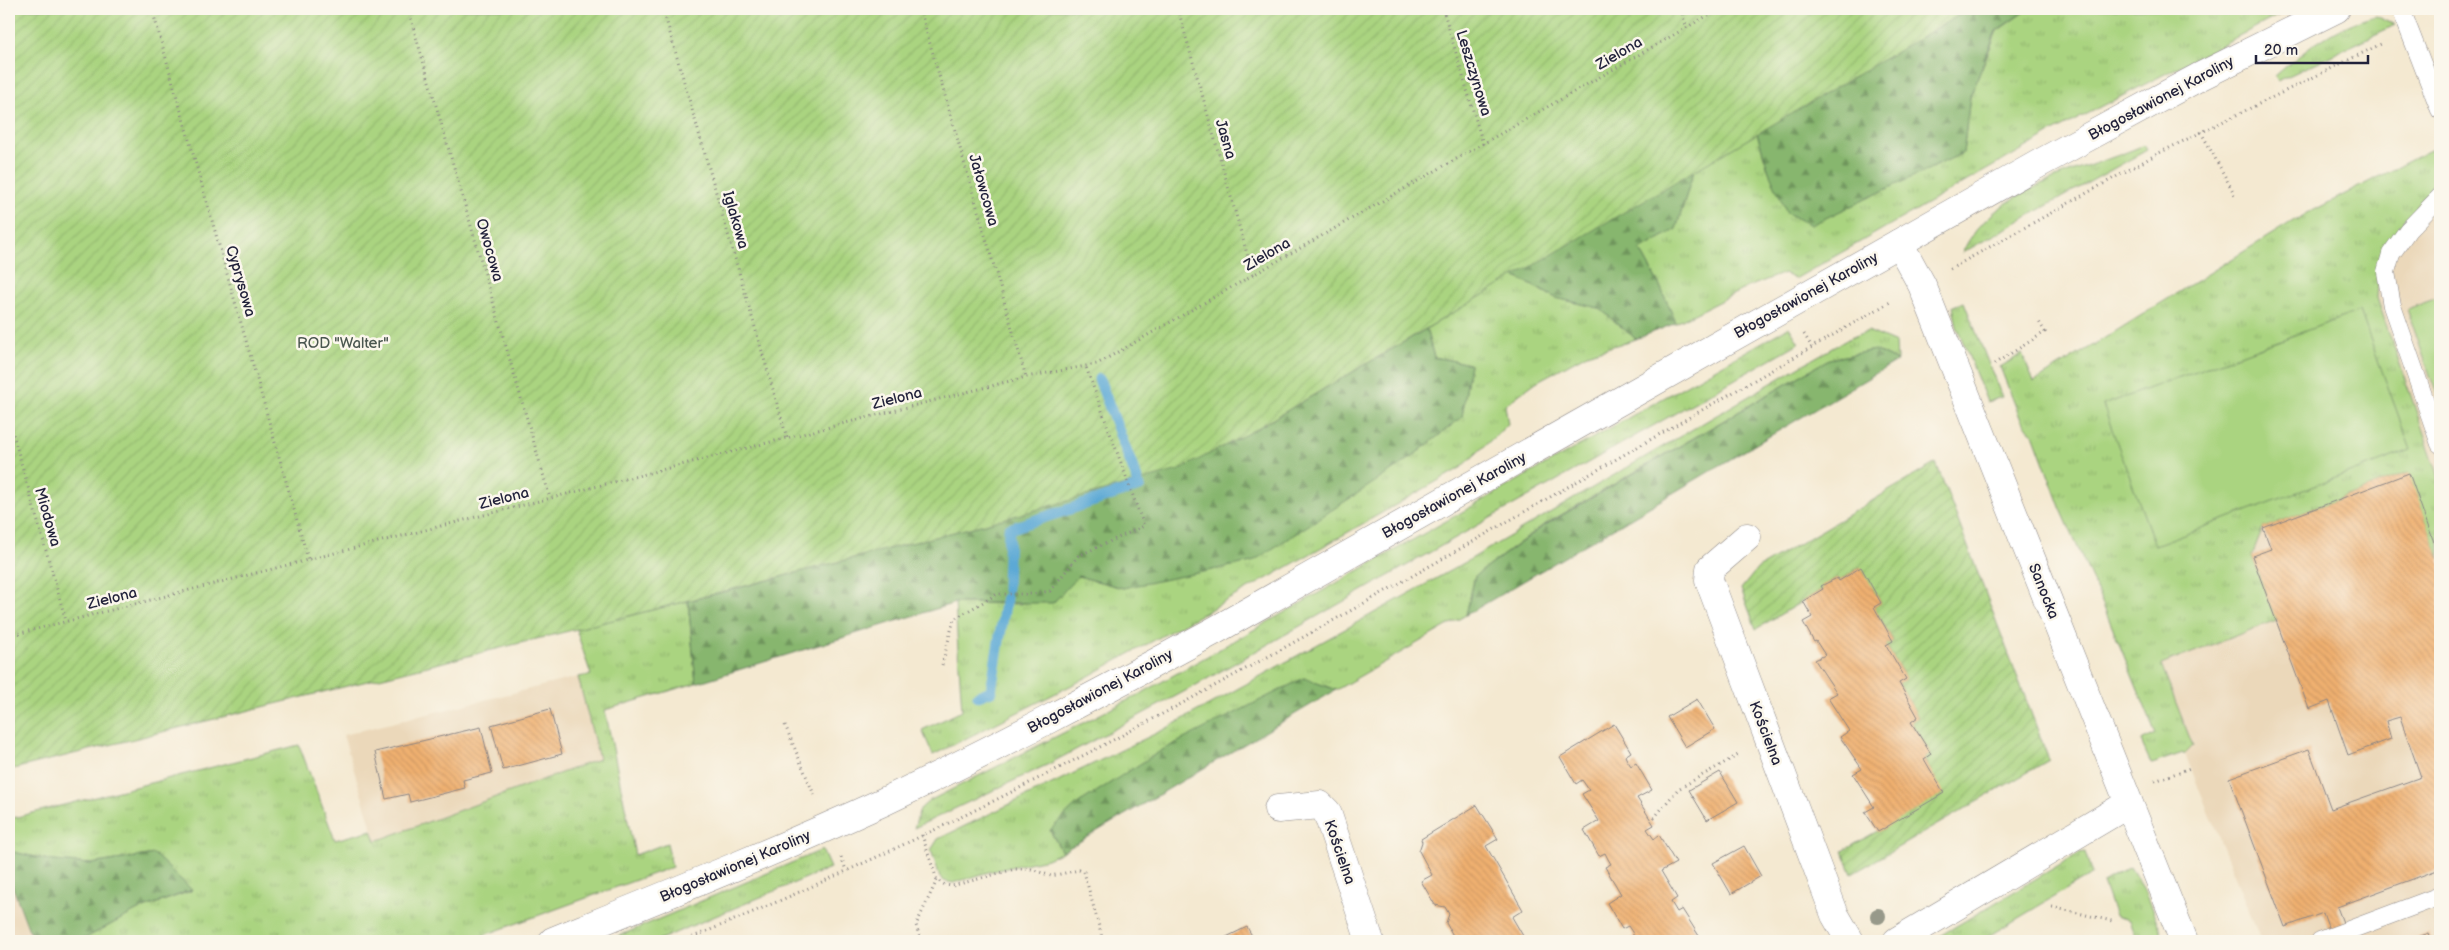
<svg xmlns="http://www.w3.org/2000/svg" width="2449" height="950" viewBox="0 0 2449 950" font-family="'Balsamiq Sans',sans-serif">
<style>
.built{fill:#ebd8ba}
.grass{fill:url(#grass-tufts);stroke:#667b5e}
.forest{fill:url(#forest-firs);stroke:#546c54}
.garden{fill:url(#garden-furrows);stroke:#667b5e}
.pitch{fill:#aad480;stroke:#667b5e}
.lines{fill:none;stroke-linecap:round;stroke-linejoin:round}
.stream{stroke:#5ca9d5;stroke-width:11}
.building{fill:url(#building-back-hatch)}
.service-casing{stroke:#8b8686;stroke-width:19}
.minor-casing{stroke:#8b8686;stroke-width:29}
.tertiary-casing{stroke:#8b8686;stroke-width:29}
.path{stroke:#8b8686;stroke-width:3;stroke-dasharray:1 4;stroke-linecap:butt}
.service{stroke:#fff;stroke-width:18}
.minor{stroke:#fff;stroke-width:28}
.tertiary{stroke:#fff;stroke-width:28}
.tree{fill:#97998a}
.labels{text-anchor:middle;stroke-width:5;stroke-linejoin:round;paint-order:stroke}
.street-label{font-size:15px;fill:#22223b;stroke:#fbf7ec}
.park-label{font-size:15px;fill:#4b5750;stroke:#fbf7ec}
</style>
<defs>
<pattern id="grass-tufts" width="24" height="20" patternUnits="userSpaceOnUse" patternTransform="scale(1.25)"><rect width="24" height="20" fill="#aad480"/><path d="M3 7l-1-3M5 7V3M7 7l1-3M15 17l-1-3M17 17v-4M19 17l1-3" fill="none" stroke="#92b670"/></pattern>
<pattern id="forest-firs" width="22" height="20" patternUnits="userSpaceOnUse" patternTransform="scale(1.25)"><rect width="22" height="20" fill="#87b66e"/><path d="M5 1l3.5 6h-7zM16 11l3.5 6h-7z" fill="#6e945c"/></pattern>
<pattern id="garden-furrows" width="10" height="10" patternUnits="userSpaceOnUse" patternTransform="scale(1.25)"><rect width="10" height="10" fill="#aad480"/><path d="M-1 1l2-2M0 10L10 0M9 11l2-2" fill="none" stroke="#92b670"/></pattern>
<pattern id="building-back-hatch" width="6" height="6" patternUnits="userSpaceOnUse" patternTransform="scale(1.25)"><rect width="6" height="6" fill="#efb070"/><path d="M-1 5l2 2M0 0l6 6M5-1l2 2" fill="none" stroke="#cd9762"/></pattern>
</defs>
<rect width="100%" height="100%" fill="#fbf7ec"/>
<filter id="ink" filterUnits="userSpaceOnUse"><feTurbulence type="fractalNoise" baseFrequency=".02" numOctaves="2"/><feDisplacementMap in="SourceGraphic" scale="10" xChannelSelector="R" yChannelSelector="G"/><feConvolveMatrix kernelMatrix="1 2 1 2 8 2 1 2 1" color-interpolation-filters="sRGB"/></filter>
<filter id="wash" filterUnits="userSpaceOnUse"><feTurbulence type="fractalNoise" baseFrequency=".0096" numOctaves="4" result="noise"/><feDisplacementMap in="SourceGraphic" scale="20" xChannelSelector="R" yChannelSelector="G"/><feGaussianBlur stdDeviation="1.12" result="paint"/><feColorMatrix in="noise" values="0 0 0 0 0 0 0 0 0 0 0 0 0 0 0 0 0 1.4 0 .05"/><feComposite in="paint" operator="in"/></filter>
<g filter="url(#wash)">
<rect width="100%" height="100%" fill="#f4e9d1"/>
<path class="built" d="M2440,145V941H2261L2034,382L2293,221Z
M578,677L599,759L376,841L343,735Z
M9,877L33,941H9Z"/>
<path class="grass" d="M2028,9H2291L2062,127L1795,279L1784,273L1748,287L1676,323L1660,286L1640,250L1676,229L1694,170L1757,133L1769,172L1963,153L1970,97L1997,31Z
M2376,16L2395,25L2278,81L2275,76C2306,49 2336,25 2376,16Z
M2144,145L2147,150L1962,253C1993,186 2083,172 2144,145Z
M2436,147L2439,158L2437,179L2380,254L2377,298L2440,480V559L2408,473L2263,528L2252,556L2276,620L2161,665L2193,746L2184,755L2183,753L2151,764L2141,741L2156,734L2101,600L2060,507L2033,434L2021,420L2000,367L2022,354L2034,382L2293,221Z
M1514,276L1556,298L1599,308L1636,339L1587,354L1536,382L1505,405L1508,424L1462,467L1275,574L1078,682L933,755L922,730L962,711L955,603L1020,604L1078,576L1123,588L1404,463L1462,417L1470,364L1434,357L1426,329Z
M1964,302L2002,397L1987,402L1957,327L1953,306Z
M1789,327L1799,343L1191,688L1051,763L914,828L920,809L929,801L1142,693Z
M1868,331L1896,343L1897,361L1875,350L1829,359L1542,526L1475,576L1466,615L1336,690L1304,678L1050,831L1062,852L1047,859L989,872L953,883L944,881L940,877L931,850L938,839L1167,728L1464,563L1809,361L1850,338Z
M688,601L696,683L605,710L635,855L667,843L672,867L468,941H80L138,910L191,891L154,854L91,864L53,861L9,851V819L299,745L335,840L372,830L376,841L599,759L578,677L591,675L576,629Z
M822,850L830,868L656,941H607Z
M2085,852L2092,874L1980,941H1931L2079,853Z
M2130,867L2143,888L2165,941H2137L2129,920L2115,916L2103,883Z"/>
<path class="forest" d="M1969,9H2028L1996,31L1970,97L1963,153L1811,225L1787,213L1769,172L1757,133Z
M1694,170L1676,229L1640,250L1660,286L1676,323L1636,339L1599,308L1556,298L1514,276Z
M1426,329L1434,357L1470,364L1462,417L1404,463L1252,562L1123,588L1078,576L1053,603H955L696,683L688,601L992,522L1254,430Z
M1875,350L1897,361L1466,615L1475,576L1542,527L1829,359Z
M1304,678L1336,690L1062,852L1050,830L1077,804L1162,750Z
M9,851L53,861L91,864L154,854L192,890L138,910L80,941H33L9,877Z"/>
<path class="garden" d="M9,9H1969L1254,430L1179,470L992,522L621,618L9,770Z
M1936,463L2049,760L1852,874L1843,851L1943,793L1924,759L1931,754L1911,722L1918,717L1899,683L1906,679L1886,645L1893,641L1874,607L1881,603L1860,567L1839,581L1837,578L1822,586L1823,589L1756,629L1741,589L1758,568Z"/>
<path class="pitch" d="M2440,297V404L2407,309Z
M2360,311L2411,450L2155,545L2103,405Z"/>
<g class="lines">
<path class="stream" d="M1099,379L1137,479
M1007,588L1009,529L1140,486
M978,696L991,691L1006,598"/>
</g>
<g id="blocks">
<path class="building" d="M2409,473L2440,559V869L2337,907L2350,941H2333L2323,913L2285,927L2229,778L2309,749L2331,809L2421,777L2400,717L2386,721L2391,739L2348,755L2329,701L2309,709L2252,556L2271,549L2263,528Z
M1861,567L1881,603L1874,607L1893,641L1886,645L1906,679L1899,683L1918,717L1911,722L1931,754L1924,759L1944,793L1878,832L1865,812L1874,807L1853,774L1862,769L1840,737L1849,731L1828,698L1837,693L1815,660L1825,655L1816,641L1814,642L1803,622L1812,617L1803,601L1823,589L1821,586L1837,578L1839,581Z
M1697,699L1715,729L1685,747L1667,717Z
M550,709L562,754L503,770L491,725Z
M1614,724L1631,752L1625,756L1627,760L1631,766L1636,763L1652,790L1637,798L1654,825L1647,829L1654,839L1659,835L1676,863L1661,871L1677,898L1671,902L1677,912L1682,909L1699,936L1690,941H1627L1634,937L1632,932L1628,926L1622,929L1607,903L1621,894L1605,867L1611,864L1608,859L1605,853L1599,856L1584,830L1599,821L1582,794L1589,790L1582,780L1576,784L1560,757Z
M481,727L492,773L463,780L465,788L410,802L408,794L386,799L375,752Z
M1720,772L1738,802L1707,820L1689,790Z
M1477,805L1498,839L1486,846L1523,910L1512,917L1526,941H1456L1446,923L1449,914L1445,907L1435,905L1421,881L1432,875L1419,851L1422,842L1421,839Z
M1744,846L1761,876L1731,894L1713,863Z
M1247,927L1255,941H1218Z
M2429,933L2432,941H2407Z"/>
</g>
</g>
<g filter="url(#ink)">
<use href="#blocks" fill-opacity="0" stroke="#8b8686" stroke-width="1"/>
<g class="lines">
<defs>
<path id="service" d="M2401,9L2440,110
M2440,197L2408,230L2391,254L2386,272L2392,306L2440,444
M2320,941L2440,896"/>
<path id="minor" d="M1899,243L1922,285L2184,941
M1747,537L1710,569L1709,580L1835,915L1850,941
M1278,809L1320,805L1327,812L1370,941
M1897,941L2128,804"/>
<path id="tertiary" d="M553,941C664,896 774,852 883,802C995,749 1105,690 1214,631L2040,163L2199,77L2336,9"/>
</defs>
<use href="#service" class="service-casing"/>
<use href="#minor" class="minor-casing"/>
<use href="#tertiary" class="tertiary-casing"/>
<path class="path" d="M152,9L308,559
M408,9L550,498
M663,9L787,438
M920,9L1026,377
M1178,9L1253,275
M1443,9L1483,144
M1681,9L1686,27
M2201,132L2235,195
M1950,269L2159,153L2383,43
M1804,334L1812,347
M1994,364L2045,332L2038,320
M9,420L66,621
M9,636L1026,377L1097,364L1719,9
M942,665L954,619L997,594H1032L1050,591L1078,556L1144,526L1086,367
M785,725L815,797
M2155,781L2190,768
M1654,818L1678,789L1740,754
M922,835L937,880L945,885L952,886L1015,869H1031L1051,876L1079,870L1084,872L1103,941
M841,857L846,870
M2052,907L2112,921
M683,941C962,829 1225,683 1486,534C1621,456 1757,379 1892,301
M921,941L916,925L937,880"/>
<use href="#service" class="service"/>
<use href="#minor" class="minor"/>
<use href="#tertiary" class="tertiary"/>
</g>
<circle class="tree" cx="1878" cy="916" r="8"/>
</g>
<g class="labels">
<g class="street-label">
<text transform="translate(1619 53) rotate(-30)" y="5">Zielona</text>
<text transform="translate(1474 73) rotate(73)" y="5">Leszczynowa</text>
<text transform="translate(2161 98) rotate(-28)" y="5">Błogosławionej Karoliny</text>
<text transform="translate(1226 139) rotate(74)" y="5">Jasna</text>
<text transform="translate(984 190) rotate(74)" y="5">Jałowcowa</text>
<text transform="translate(736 220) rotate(74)" y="5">Iglakowa</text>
<text transform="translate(490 250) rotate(74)" y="5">Owocowa</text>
<text transform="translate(1267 254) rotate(-30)" y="5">Zielona</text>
<text transform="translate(241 281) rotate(74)" y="5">Cyprysowa</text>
<text transform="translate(1806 295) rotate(-29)" y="5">Błogosławionej Karoliny</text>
<text transform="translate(897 398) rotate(-14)" y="5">Zielona</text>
<text transform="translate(1454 495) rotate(-29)" y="5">Błogosławionej Karoliny</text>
<text transform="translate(504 498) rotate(-14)" y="5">Zielona</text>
<text transform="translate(48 517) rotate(74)" y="5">Miodowa</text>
<text transform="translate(2044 591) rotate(68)" y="5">Sanocka</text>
<text transform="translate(112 598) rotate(-14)" y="5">Zielona</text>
<text transform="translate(1100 691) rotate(-28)" y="5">Błogosławionej Karoliny</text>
<text transform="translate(1766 733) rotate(69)" y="5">Kościelna</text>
<text transform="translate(1340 852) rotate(71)" y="5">Kościelna</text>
<text transform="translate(735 866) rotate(-23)" y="5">Błogosławionej Karoliny</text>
</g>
<g class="park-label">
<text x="343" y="348">ROD "Walter"</text>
</g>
</g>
<rect width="2449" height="950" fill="none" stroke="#fbf7ec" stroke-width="30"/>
<path d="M2256 55v8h112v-8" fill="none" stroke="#22223b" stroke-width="2.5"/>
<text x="2264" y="55" font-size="15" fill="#22223b" stroke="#fbf7ec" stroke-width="4" paint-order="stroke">20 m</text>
</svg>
